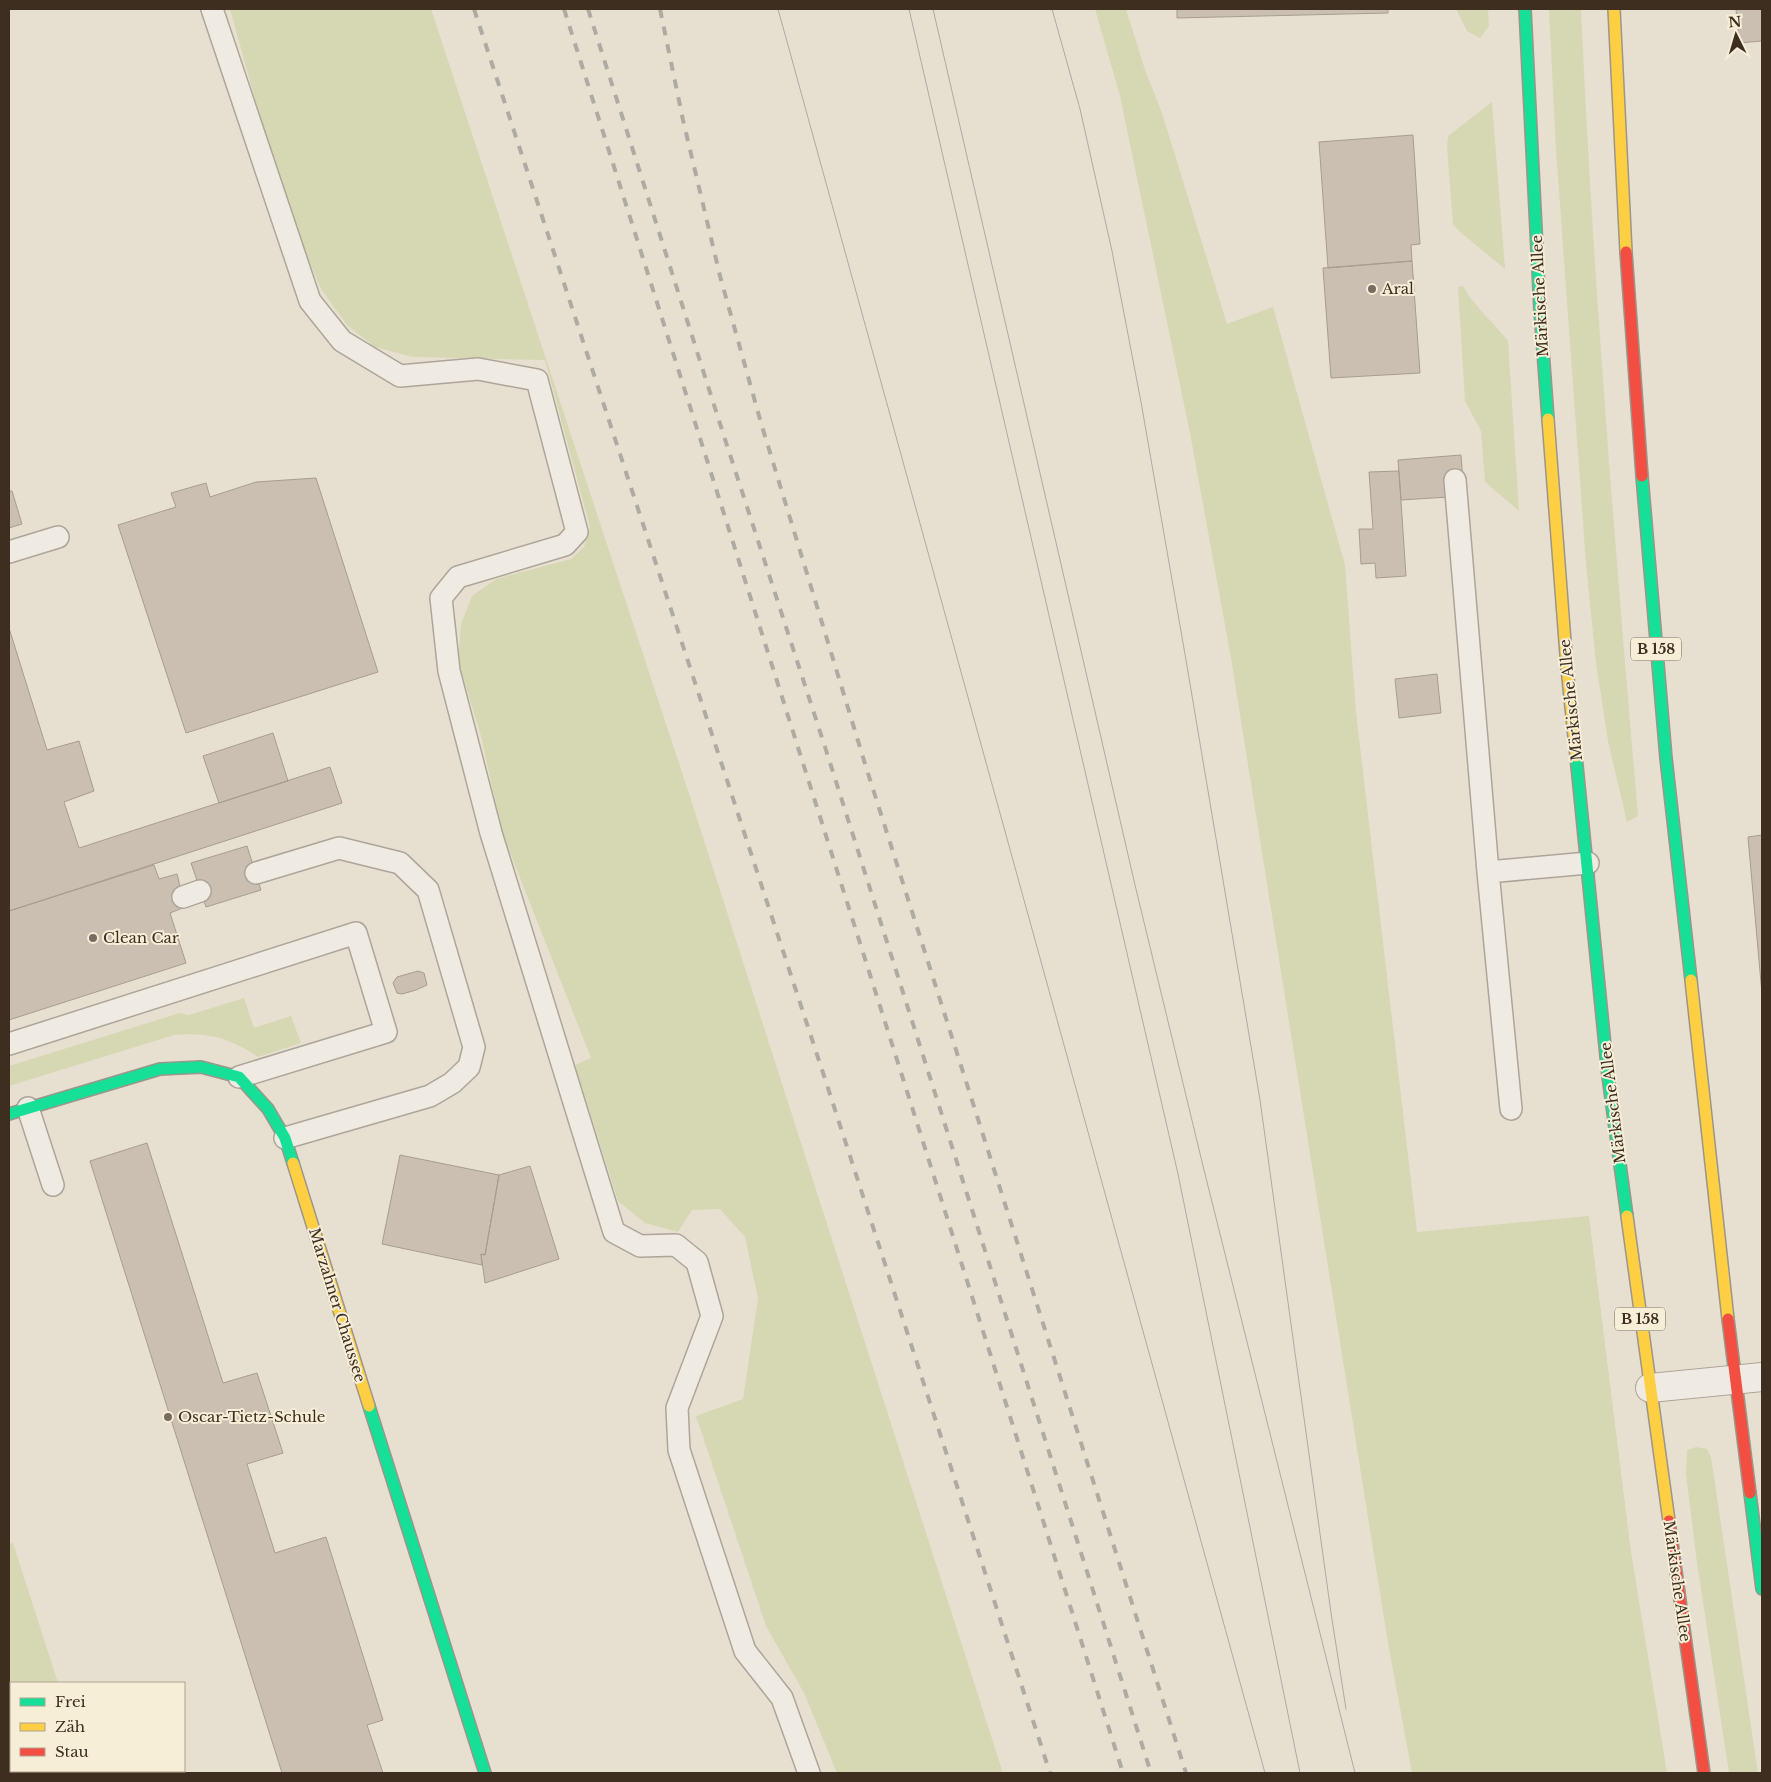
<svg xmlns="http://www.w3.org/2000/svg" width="1771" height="1782" viewBox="0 0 1771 1782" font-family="'Libre Baskerville',serif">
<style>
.green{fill:#d6d7b3}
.building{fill:#cbbfb2;stroke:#a89c90}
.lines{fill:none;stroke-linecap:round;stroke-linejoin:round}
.lane-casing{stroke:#ada599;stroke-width:24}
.street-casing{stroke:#ada599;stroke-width:30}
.fast-casing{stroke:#9c958a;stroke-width:14}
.slow-casing{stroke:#9c958a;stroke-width:14}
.jam-casing{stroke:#9c958a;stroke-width:14}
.lane{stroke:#efebe3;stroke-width:21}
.street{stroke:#efebe3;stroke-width:28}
.fast{stroke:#16e098;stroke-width:11}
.slow{stroke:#ffcf43;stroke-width:11}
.jam{stroke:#f24e42;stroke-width:11}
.tram{stroke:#afaaa2;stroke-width:1}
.rail{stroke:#afaaa2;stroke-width:4;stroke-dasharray:9 9;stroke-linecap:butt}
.poi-dot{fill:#786c5e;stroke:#f7eed8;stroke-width:2}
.labels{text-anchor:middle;stroke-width:4;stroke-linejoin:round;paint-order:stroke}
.shield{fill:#f7eed8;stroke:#756857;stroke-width:1}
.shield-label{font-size:14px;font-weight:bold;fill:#3d2e20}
.poi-label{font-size:15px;fill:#3d2e20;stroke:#f7eed8;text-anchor:start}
.street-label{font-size:15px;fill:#3d2e20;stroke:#f7eed8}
</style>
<rect width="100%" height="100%" fill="#e7e0d1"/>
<path class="green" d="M230,9H431L693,806L1003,1773H837L804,1693L766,1626L696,1416L743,1399L758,1298L745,1237L720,1209L692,1210L678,1232L645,1223L618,1201L575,1065L591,1058L502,832L481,736L458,661L461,624L472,596L496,579L571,559L584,547L590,527L545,360L413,357L375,347L347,325L321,289L282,197Z
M1095,9H1126L1145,70L1162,113L1227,324L1273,307L1345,565L1356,712L1417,1232L1589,1216L1631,1552L1667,1773H1412L1388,1643L1231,658L1190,433L1120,96Z
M1456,9H1488L1489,26L1480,38L1467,31Z
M1549,9H1581C1593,278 1615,547 1638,816L1627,822L1608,741L1596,663L1586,564L1556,150Z
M1492,102L1505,269L1459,231L1453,224L1447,147L1448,136Z
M1463,286C1472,304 1495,324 1508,341L1519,511L1485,482L1481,431L1465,401L1458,287Z
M244,998L254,1028L291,1016L301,1043L258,1057C230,1038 207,1032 174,1035L9,1086V1066L180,1013L189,1015Z
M1696,1447L1707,1449L1711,1457L1758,1773H1729L1697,1563L1686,1474L1687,1450Z
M13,1543L58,1683H11V1715L9,1716V1544Z"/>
<path class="building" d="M1177,9H1388V13L1177,18Z
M1736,9H1762V41L1739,43Z
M1413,135L1420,244L1411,245L1412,261L1328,268L1319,142Z
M1412,261L1420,373L1331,378L1323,268Z
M1461,455L1464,496L1401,500L1398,460Z
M1399,471L1406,576L1376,578L1375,563L1361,564L1359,529H1373L1369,472Z
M316,478L378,672L186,733L118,525L176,507L171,493L206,483L210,497L256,482Z
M9,491H12L22,524L9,528Z
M9,628L47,750L79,741L94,791L64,802L79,848L330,767L342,803L9,911Z
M1437,674L1441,713L1399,718L1395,679Z
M273,733L288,781L219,803L203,756Z
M1762,835V994L1748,837Z
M247,846L261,890L206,907L191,863Z
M154,865L159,879L177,874L185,907L170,913L186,963L9,1020V911Z
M418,971L424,973L427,985L416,990L402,994L397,993L393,983L397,977Z
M147,1143L223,1383L257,1373L283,1453L247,1464L275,1553L326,1537L383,1720L367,1725L383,1773H282L90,1161Z
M400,1155L499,1175L485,1255L481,1254L482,1265L382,1244Z
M530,1166L559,1259L485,1283L481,1254L485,1255L499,1175Z"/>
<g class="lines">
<defs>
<path id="lane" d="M212,9L310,301L342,341L400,376L478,369L537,380L577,532L565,545L458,577L441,598L449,671L491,833L614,1232L640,1246L676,1245L697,1262L712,1316L677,1408L679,1450L745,1651L782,1698L809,1773
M1455,480L1488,872L1511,1109
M9,552L58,537
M1488,872L1588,863
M256,873L339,848L400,863L428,890L474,1047L469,1067L452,1083L430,1096L285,1138
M183,897L200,891
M9,1044L356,933L386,1032L239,1077
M28,1108L53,1185"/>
<path id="street" d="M1650,1388L1762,1377"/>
<path id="fast" d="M1525,9L1540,310L1548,419
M1642,476L1666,758L1691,980
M1576,756L1608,1076L1627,1216
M9,1114L160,1069L201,1067L239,1077L268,1109L285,1138L293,1163
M369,1406L485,1773
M1750,1493L1762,1589"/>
<path id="slow" d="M1614,9L1626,252
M1548,419L1567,668L1576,756
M1691,980L1728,1319
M293,1163L369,1406
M1627,1216L1669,1521"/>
<path id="jam" d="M1626,252L1642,476
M1728,1319L1750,1493
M1669,1521L1704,1773"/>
</defs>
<use href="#lane" class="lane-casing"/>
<use href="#street" class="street-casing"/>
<use href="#fast" class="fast-casing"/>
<use href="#slow" class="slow-casing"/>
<use href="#jam" class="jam-casing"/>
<use href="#lane" class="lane"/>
<use href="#street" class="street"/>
<use href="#fast" class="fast"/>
<use href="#slow" class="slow"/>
<use href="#jam" class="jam"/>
<path class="tram" d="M778,9L1265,1773
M909,9L1178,1174L1300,1773
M933,9L1135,885L1204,1170L1355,1773
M1052,9L1080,109L1112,251L1141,402L1186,660L1260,1100L1331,1613L1346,1709"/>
<path class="rail" d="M474,9L826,1082L1050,1773
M564,9L1123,1773
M588,9L722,430L825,747L1151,1773
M660,9L683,120L720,276L761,423L866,767L1186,1773"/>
</g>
<g class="poi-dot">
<circle cx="1372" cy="289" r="5"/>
<circle cx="93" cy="938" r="5"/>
<circle cx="168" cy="1417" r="5"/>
</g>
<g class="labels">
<g class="shield">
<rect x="1631" y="637.5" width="50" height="23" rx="4"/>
<rect x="1615" y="1307.5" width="50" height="23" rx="4"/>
</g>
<g class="shield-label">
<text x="1656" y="654">B 158</text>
<text x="1640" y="1324">B 158</text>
</g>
<g class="poi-label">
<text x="1382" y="294">Aral</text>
<text x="103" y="943">Clean Car</text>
<text x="178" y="1422">Oscar-Tietz-Schule</text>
</g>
<g class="street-label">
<text transform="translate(1540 296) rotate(-93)" y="5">Märkische Allee</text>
<text transform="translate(1571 700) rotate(-96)" y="5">Märkische Allee</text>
<text transform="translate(1613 1103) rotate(-97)" y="5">Märkische Allee</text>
<text transform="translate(337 1305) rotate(73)" y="5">Marzahner Chaussee</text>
<text transform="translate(1677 1581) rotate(82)" y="5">Märkische Allee</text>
</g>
</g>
<rect width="1771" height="1782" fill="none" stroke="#3d2e20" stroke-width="20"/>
<rect x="10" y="1682" width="175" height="90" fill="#f7eed8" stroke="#ada18e"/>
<rect x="20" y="1698" width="25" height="8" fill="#16e098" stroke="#ada18e"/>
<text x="55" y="1707" font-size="15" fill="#3d2e20">Frei</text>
<rect x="20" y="1723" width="25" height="8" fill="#ffcf43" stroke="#ada18e"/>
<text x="55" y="1732" font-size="15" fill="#3d2e20">Zäh</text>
<rect x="20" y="1748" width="25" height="8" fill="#f24e42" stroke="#ada18e"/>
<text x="55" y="1757" font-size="15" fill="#3d2e20">Stau</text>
<g transform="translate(1736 35) rotate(355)" stroke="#f7eed8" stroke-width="4" paint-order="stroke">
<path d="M0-4L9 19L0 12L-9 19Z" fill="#3d2e20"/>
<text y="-8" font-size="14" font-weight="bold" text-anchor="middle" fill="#3d2e20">N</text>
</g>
</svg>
